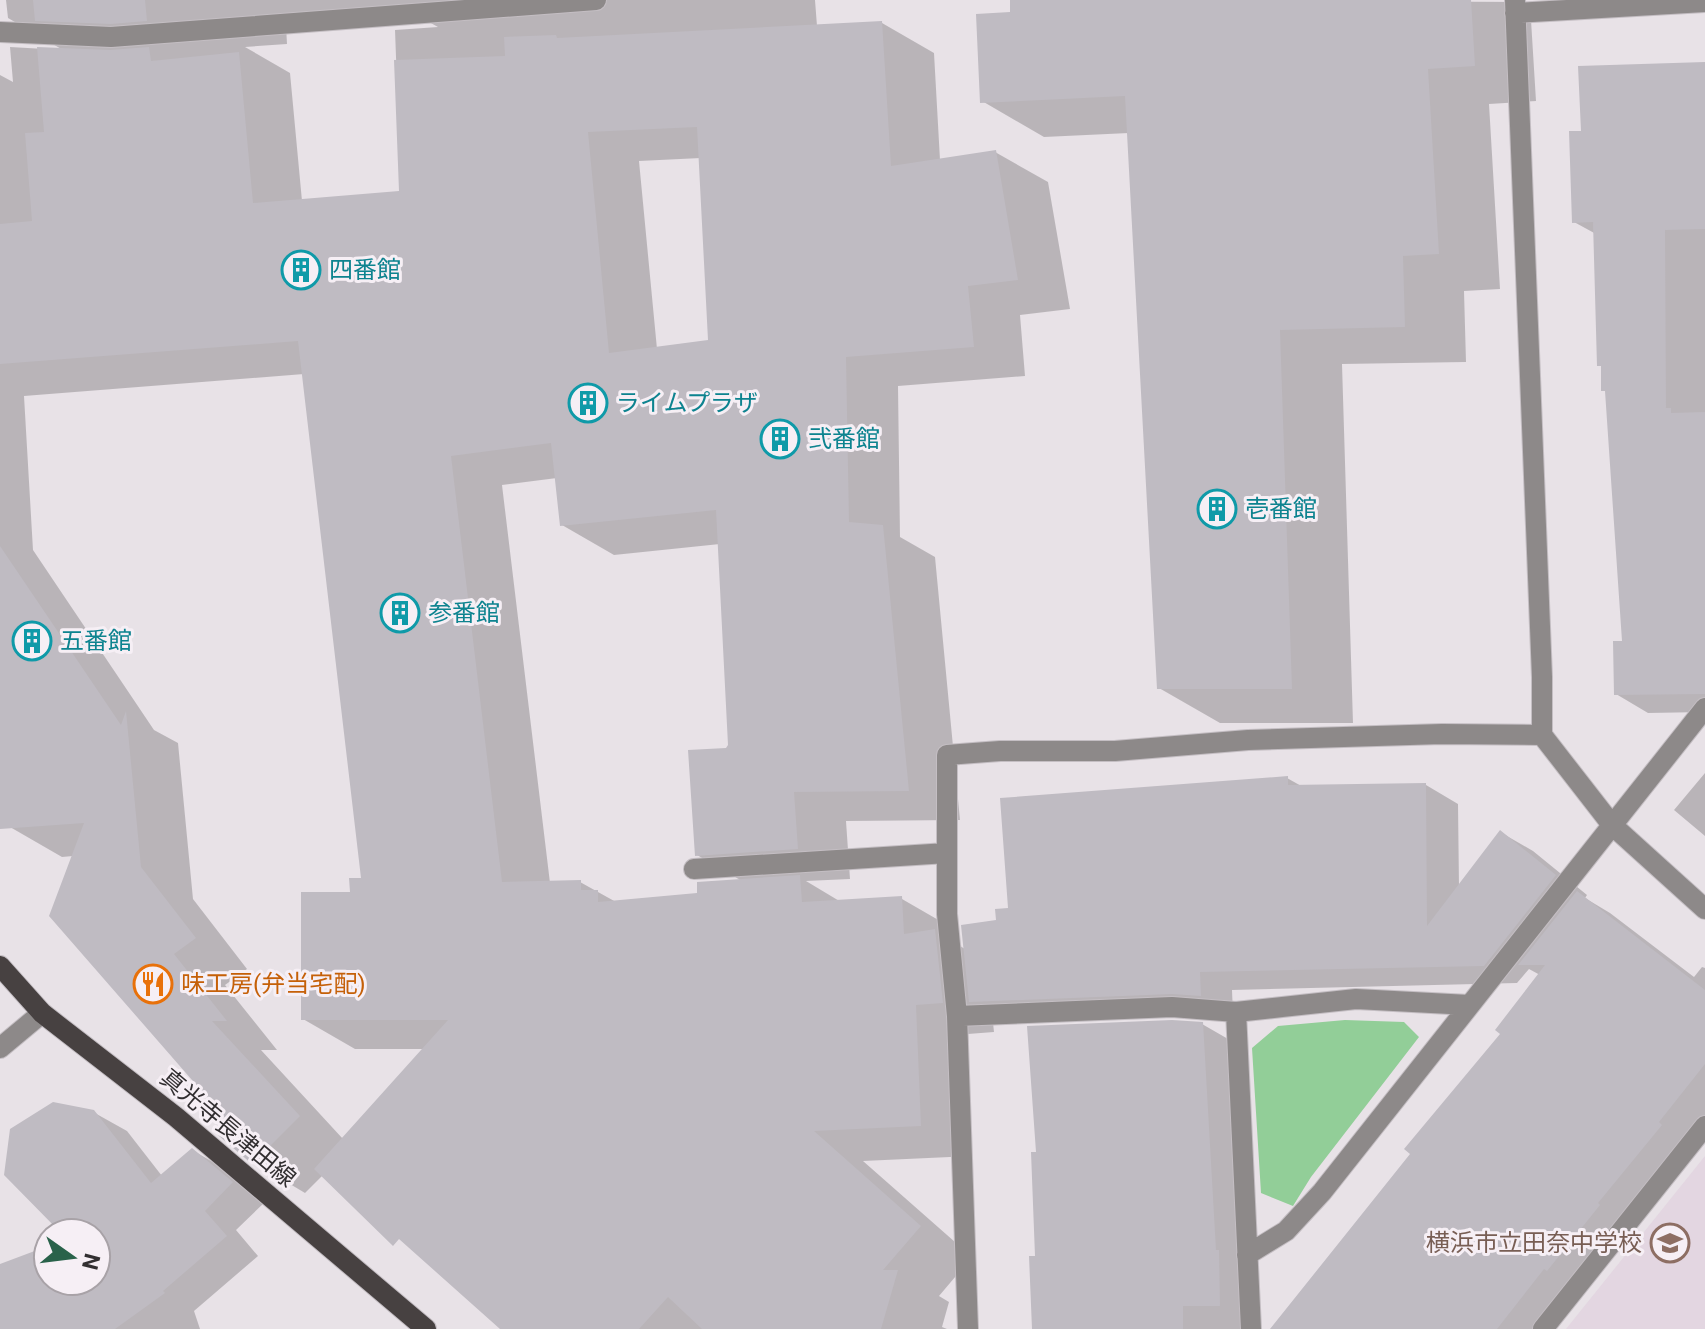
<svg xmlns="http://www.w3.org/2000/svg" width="1705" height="1329" viewBox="0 0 1705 1329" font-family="Roboto,'Noto Sans JP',sans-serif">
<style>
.built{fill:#e3d6e1}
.green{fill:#92ce98}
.shadow{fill:#0003;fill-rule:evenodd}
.building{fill:#bfbbc2;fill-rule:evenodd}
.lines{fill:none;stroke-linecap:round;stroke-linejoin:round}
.minor-casing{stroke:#c4bec3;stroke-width:22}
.major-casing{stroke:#c4bec3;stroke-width:22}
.minor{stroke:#8d8989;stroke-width:20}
.major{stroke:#474141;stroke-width:20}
.labels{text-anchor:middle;stroke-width:6;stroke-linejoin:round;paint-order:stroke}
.culture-label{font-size:24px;fill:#0d838f;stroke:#f6eff5;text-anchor:start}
.food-label{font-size:24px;fill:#c56008;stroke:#f6eff5;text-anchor:start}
.street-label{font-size:24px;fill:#322f31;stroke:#f6eff5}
.education-label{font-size:24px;fill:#785e54;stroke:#f6eff5;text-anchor:end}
</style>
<rect width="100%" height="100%" fill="#e8e2e7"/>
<path class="built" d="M1705,1156V1329H1566Z"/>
<path class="green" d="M1345,1020L1404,1022L1419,1037L1311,1177L1293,1206L1261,1193L1252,1048L1278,1026Z"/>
<path class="shadow" d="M6,0H815L817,26L882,23L934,53L940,160L995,152L1048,182L1070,309L1020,315L1025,376L898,386L900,537L935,557L960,820L846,821L850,879L806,881L841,902L902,899L954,929L955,943L965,949L1010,910L1287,778L1303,787L1426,785L1458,804L1459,887L1500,832L1533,851L1587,895L1585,898L1610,913L1694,977L1702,967L1705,968V1124L1544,1329H1273L1413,1154L1503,1033L1540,975L1529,969L1517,983L1232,990L1233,1014L992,1013L994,1032L968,1034L972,1156L863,1161L972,1257L939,1296L949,1302L942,1327L947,1329H504L326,1172L305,1193L253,1162L73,856L62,857L10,827L0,813V75L13,82L10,47L63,50L8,18ZM418,16L438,27L395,30L401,193L302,201L290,73L245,47L287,44L286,25ZM701,158L710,342L657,349L639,161ZM304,374L364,880L352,894L303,1019L355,1049H424L343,1139L261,1050H277L225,985L247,969L193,899L178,743L154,730L33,550L24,396ZM557,478L562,525L614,555L720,544L730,746L727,750L697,855L742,881L700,894L616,902L580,882L550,883L502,485Z
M1074,0L1526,2L1527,18L1531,20L1536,101L1489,104L1500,289L1464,291L1466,362L1342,364L1353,723H1220L1159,688L1129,133L1044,137L982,101L1012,14Z
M1705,64V712L1648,713L1616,694L1624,643L1596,234L1574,222L1583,133Z
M1705,773V836L1674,810Z
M1202,1024L1235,1043L1252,1329H1032V1326L1034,1327L1038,1154Z
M93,1112L127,1131L162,1176L192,1150L225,1169L265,1202L236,1230L258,1256L194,1311L200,1329H0V1266L48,1249V1281H96V1233H64Z"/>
<path class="building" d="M33,0H145L147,21L111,24L35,21Z
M1010,0H1471L1475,66L1428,69L1439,254L1403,256L1405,327L1280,330L1292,689H1157L1125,96L980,103L976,14L1010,12Z
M882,21L891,166L996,150L1018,280L968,286L974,347L846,357L849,522L883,525L909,791L794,792L798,849L695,856L688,750L726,748L728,745L716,510L560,526L551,443L451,456L502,882L581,880V890H598V902L697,893V882L800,875L802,902L902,896L904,934L935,929L943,1003L916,1005L921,1126L814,1131L921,1226L883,1270H898L881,1329H702L668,1297L639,1329H500L399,1239L393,1246L314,1169L448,1020H301V892H350L349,878H361L298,341L0,364V224L32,221L25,133L44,132L37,47L110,50L149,47L151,61L239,52L253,203L399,191L394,60L505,56L504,37L556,35L557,38ZM697,127L708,340L609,353L588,132Z
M1705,62V229L1665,230L1666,408H1671V413L1705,412V694L1614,695L1613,641H1622L1605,391H1601V366H1597L1593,222L1572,223L1569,131H1581L1578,66Z
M0,546L121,725L126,711L141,867L196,938L174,954L227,1021H212L300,1116L252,1164L212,1130L226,1119L49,916L84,823L0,829Z
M1288,776V785L1426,783L1427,926L1500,830L1556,875L1484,966L1200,972L1201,996L1172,994L969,1002L961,925L996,920L995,909L1008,908L1000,798Z
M1577,891L1705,990V1064L1659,1122L1662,1125L1598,1203L1600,1205L1547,1271L1544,1269L1497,1329H1270L1410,1154L1404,1149L1500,1034L1495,1030L1545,965H1518Z
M1172,1020L1203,1022L1216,1250H1219L1220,1306H1183V1329H1032L1029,1256H1035L1031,1152H1036L1027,1026Z
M53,1102L94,1110L151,1183L192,1148L233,1182L205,1211L227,1236L163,1291L165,1293L115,1329H0V1264L48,1246V1281H96V1233H61L4,1175L10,1129Z"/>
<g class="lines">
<defs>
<path id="minor" d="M1515,0L1542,677V735L1612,825L1705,909
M1515,13L1705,2
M0,32L111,37L596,0
M694,869L947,853
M1236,1012L1251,1329
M957,1016L1172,1007L1236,1012L1356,999L1469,1005
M0,1048L42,1013
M1247,1255L1286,1231L1322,1192L1705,708
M968,1329L957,1016L947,914V755L1000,751H1115L1248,740L1442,734L1542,735
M1543,1329L1705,1126"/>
<path id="major" d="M0,966L42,1013L176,1117L426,1329"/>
</defs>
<use href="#minor" class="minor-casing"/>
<use href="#major" class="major-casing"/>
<use href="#minor" class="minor"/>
<use href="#major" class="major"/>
</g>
<defs>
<symbol id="building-ring" viewBox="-11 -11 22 22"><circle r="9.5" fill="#f6eff5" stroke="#0f9aa8" stroke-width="1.5"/><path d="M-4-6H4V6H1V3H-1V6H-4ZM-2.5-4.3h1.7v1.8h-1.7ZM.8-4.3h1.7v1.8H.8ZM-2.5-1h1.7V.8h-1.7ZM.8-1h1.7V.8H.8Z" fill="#0f9aa8"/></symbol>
<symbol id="restaurant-ring" viewBox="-11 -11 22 22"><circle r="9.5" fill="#f6eff5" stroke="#e8710a" stroke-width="1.5"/><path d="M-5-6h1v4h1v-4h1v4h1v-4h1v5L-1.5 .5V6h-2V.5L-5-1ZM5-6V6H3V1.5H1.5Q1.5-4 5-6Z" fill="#e8710a"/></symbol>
<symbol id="school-ring" viewBox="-11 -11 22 22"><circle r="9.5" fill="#f6eff5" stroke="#8d6e63" stroke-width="1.5"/><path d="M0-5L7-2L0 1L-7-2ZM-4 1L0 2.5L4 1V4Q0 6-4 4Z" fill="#8d6e63"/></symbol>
</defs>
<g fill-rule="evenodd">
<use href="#building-ring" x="279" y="248" width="44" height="44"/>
<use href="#building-ring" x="566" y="381" width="44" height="44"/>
<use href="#building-ring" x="758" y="417" width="44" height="44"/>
<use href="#building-ring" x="1195" y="487" width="44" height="44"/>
<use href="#building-ring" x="378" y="591" width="44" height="44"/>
<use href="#building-ring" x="10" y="619" width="44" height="44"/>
<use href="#restaurant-ring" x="131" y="962" width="44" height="44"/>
<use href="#school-ring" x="1648" y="1221" width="44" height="44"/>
</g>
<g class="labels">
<g class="culture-label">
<text x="329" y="278">四番館</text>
<text x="616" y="411">ライムプラザ</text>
<text x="808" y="447">弐番館</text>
<text x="1245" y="517">壱番館</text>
<text x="428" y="621">参番館</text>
<text x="60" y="649">五番館</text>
</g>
<g class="food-label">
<text x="181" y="992">味工房(弁当宅配)</text>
</g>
<g class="street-label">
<text transform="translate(228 1128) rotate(40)" y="8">真光寺長津田線</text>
</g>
<g class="education-label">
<text x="1642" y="1251">横浜市立田奈中学校</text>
</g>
</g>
<g transform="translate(72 1257) rotate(104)"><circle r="38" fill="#f6eff5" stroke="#a8a2a7" stroke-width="2"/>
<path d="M0-6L14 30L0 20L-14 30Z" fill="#29624a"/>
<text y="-12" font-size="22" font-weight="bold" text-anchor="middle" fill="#322f31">N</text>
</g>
</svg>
